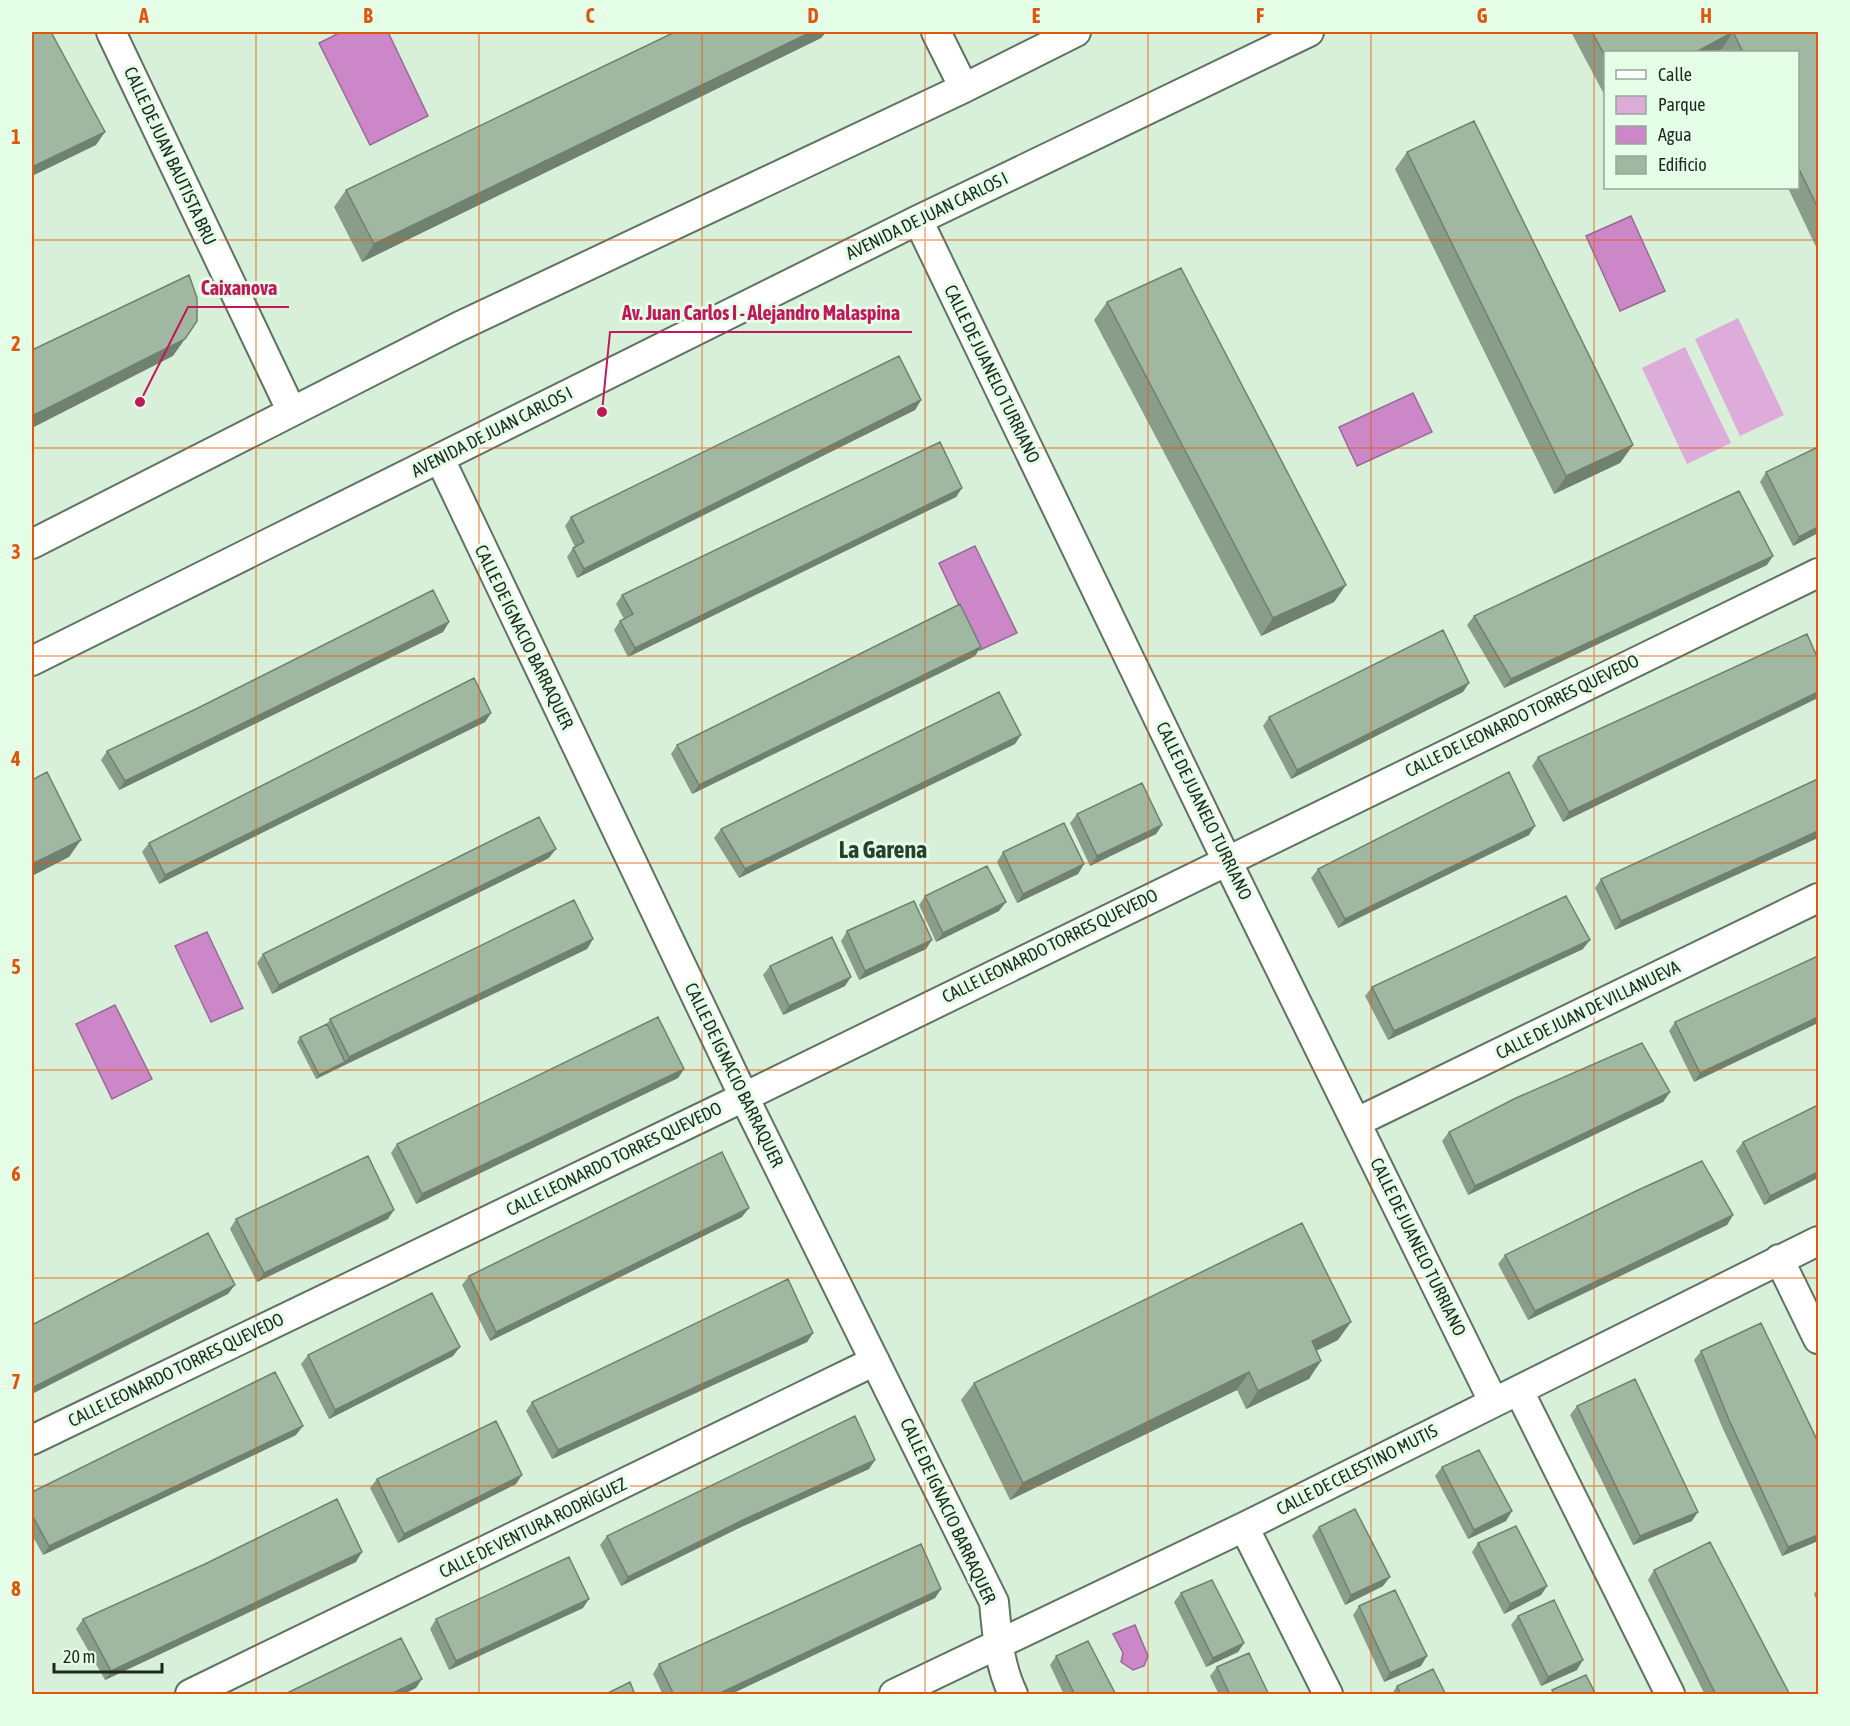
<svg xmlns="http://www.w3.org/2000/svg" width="1850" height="1726" viewBox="0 0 1850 1726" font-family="'Asap Condensed',sans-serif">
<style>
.green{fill:#deacda}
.water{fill:#cc87c8;stroke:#986a96;stroke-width:1.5}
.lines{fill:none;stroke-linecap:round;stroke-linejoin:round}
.street-casing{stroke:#5e7360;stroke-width:32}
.street{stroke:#fff;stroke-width:28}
.wall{fill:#8a9d8b}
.shaded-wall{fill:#708071}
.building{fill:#a0b7a2;stroke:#708071;stroke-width:1.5}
.grid{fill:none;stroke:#de570d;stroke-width:1.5;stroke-opacity:0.55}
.labels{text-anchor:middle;stroke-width:6;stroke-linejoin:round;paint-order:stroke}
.street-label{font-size:18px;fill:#1f2820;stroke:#e5fee7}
.district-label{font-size:24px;font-weight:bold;fill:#2b3f2e;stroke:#e5fee7}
.leader{fill:none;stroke:#c2185b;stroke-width:2}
.callout-dot{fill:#c2185b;stroke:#e5fee7;stroke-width:2}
.callout-label{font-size:20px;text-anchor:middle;font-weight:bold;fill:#c2185b;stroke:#e5fee7;stroke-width:6;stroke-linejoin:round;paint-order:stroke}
.neatline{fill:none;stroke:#de570d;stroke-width:2}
.grid-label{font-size:20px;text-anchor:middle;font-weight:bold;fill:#de570d}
</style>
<rect width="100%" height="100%" fill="#d8f0da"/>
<path class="green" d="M1738,318L1784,415L1740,436L1695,339Z
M1685,347L1731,443L1687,464L1642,368Z"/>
<path class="water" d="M341,32H388L428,116L370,145L319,43Z
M1631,216L1665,291L1620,311L1586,236Z
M1413,393L1432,432L1357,466L1339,427Z
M975,546L1017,633L980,650L939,563Z
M207,932L243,1008L211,1022L175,946Z
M115,1005L152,1079L112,1099L76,1024Z
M1135,1625L1148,1656L1144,1666L1133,1670L1121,1662L1123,1653L1113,1634Z"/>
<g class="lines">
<defs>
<path id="street" d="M111,32L291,410
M936,32L964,88
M918,220L1226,859L1493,1401
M440,459L744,1097L994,1602C997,1634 999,1665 1013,1694
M32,544L458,327L964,88L1076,32
M32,661L918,220L1309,32
M1357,1122L1818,898
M1779,1259L1818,1339
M1519,1391L1670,1694
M32,1440L744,1097L1818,573
M1244,1527L1328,1694
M190,1694L875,1361
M894,1694L1244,1527L1818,1241"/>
</defs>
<use href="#street" class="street-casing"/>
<use href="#street" class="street"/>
</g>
<path class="wall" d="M675,32H826L821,38L362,262L334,207L346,190Z
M1571,32H1818V251L1788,188H1797V52H1722L1721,50L1715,52H1605V96Z
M1407,152L1633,445L1620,463L1554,494L1395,169Z
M1107,302L1346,585L1334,602L1261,636L1094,320Z
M921,400L915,410L577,578L567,557L573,548L575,547L565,526L571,517Z
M1766,472L1818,533L1793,546L1760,482Z
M962,488L956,497L628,657L614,630L620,621L624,619L616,604L622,595Z
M1767,565L1504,688L1467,625L1474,616Z
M449,622L443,632L119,790L101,760L107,751Z
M975,656L692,794L671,754L677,745Z
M1818,659L1563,822L1532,766L1538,757Z
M1463,692L1291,779L1263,726L1269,717Z
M491,713L485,722L159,884L142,852L149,843Z
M1015,744L739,878L714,838L721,829Z
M1818,779L1615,930L1595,888L1601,879Z
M1077,814L1162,825L1156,834L1090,866L1070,823Z
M1529,835L1338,928L1311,878L1318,869Z
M1003,852L1084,864L1078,874L1017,903L997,862Z
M549,858L272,994L257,963L263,954Z
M925,896L999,911L936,942L919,905Z
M847,931L926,949L859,980L841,941Z
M593,939L587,949L316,1079L297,1042L300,1037L327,1024L330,1019Z
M1583,949L1388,1040L1365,996L1372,987Z
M1806,963L1694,1082L1669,1031L1675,1022Z
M770,966L845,986L783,1015L763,975Z
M684,1069L678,1078L416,1204L391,1153L397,1144Z
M1670,1092L1663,1102L1468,1195L1442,1141L1449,1132Z
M1743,1142L1818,1178L1764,1205L1736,1151Z
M1733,1215L1727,1225L1528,1320L1498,1264L1505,1255Z
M742,1217L490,1341L462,1285L469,1276Z
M236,1219H388L257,1282L230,1229Z
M813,1333L807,1342L552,1459L526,1411L532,1402Z
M1338,1340L1316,1351L1309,1379L1246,1409L1237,1390L1010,1500L961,1400L974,1383Z
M1701,1351L1818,1442V1541L1782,1556L1723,1429L1694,1360Z
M308,1355L453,1356L329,1419L301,1364Z
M1577,1406L1692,1521L1633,1545L1570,1415Z
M296,1435L43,1555L32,1535V1492Z
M875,1460L869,1469L739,1528L621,1586L600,1545L607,1536Z
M1442,1467L1506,1521L1468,1539L1435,1476Z
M377,1479L516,1484L398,1543L370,1488Z
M1319,1527L1383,1586L1345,1605L1312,1536Z
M1478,1543L1547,1586L1541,1595L1504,1614L1472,1552Z
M356,1562L105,1680L76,1629L83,1619L205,1564Z
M1654,1570L1790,1695H1705L1648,1580Z
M1818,1588V1603L1814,1594Z
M941,1589L935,1598L729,1695H663L653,1674L659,1664Z
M1181,1593L1244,1643L1238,1652L1206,1667L1174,1602Z
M1359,1606L1421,1666L1384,1682L1353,1615Z
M583,1608L449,1670L430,1629L436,1619Z
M1518,1616L1577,1670L1541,1686L1511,1625Z
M1056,1656L1116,1695H1064L1050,1665Z
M1217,1667L1269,1695H1219L1210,1676Z
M1397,1686L1446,1695H1391Z"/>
<path class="shaded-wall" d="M811,32H826L821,38L362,262L374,244Z
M1733,32L1721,50L1715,52H1696Z
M105,132L96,145L32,176V167Z
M185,339L173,356L32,428V416Z
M921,400L915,410L577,578L584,569Z
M1633,445L1620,463L1554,494L1566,476Z
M962,488L956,497L628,657L635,648Z
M1818,527V533L1793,546L1799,537Z
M1773,556L1767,565L1504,688L1511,679Z
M1346,585L1334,602L1261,636L1273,618Z
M449,622L443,632L119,790L125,781Z
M981,647L975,656L692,794L699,785Z
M1469,683L1463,692L1291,779L1297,770Z
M1818,692V698L1563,822L1569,812Z
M491,713L485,722L159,884L165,875Z
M1021,735L1015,744L739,878L745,869Z
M1162,825L1156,834L1090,866L1097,856Z
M1535,826L1529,835L1338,928L1345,919Z
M1818,831V838L1615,930L1621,921Z
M81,840L69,857L32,876V864Z
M556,849L549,858L272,994L279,985Z
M1084,864L1078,874L1017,903L1023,894Z
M1006,902L999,911L936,942L943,933Z
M593,939L587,949L342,1066L349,1057Z
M932,940L926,949L859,980L865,971Z
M1590,940L1583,949L1388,1040L1394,1031Z
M851,977L845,986L783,1015L789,1006Z
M1818,1017V1023L1694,1082L1700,1073Z
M345,1062L342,1066L316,1079L319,1075Z
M684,1069L678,1078L416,1204L422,1194Z
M1670,1092L1663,1102L1468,1195L1475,1186Z
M1818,1172V1178L1764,1205L1770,1196Z
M749,1208L742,1217L490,1341L496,1332Z
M394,1210L388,1219L257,1282L264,1273Z
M1733,1215L1727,1225L1528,1320L1535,1311Z
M235,1285L228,1294L32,1394V1388Z
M1351,1322L1338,1340L1299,1359L1312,1341Z
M813,1333L807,1342L552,1459L558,1450Z
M460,1347L453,1356L329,1419L335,1410Z
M1321,1361L1309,1379L1246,1409L1258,1391Z
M1249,1372L1237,1390L1010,1500L1023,1483Z
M303,1426L296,1435L43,1555L49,1546Z
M875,1460L869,1469L739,1528L621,1586L628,1577L745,1519Z
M522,1475L516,1484L398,1543L404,1534Z
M1512,1511L1506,1521L1468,1539L1474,1530Z
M1698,1512L1692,1521L1633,1545L1640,1536Z
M1818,1535V1541L1782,1556L1788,1547Z
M362,1552L356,1562L105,1680L111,1671Z
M1390,1577L1383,1586L1345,1605L1351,1595Z
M1547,1586L1541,1595L1504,1614L1510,1604Z
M941,1589L935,1598L729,1695H716Z
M589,1599L583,1608L449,1670L456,1661Z
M1244,1643L1238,1652L1206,1667L1213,1658Z
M1427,1656L1421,1666L1384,1682L1390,1673Z
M1583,1660L1577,1670L1541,1686L1548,1677Z
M422,1679L416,1688L402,1695H389Z"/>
<path class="building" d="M37,32H51L105,132L32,167V34Z
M675,32H811L374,244L346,190Z
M1592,32H1818V208L1797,165V52H1743L1733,32L1696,52H1605V56Z
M1474,121L1633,445L1566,476L1407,152Z
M1181,268L1346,585L1273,618L1107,302Z
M189,275L197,298V321L185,339L32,416V350Z
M899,356L921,400L584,569L573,548L584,542L571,517Z
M940,442L962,488L635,648L620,621L633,614L622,595Z
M1818,447V527L1799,537L1766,472Z
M1739,491L1773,556L1511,679L1474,616Z
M433,590L449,622L125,781L107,751L198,708Z
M960,604L981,647L699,785L677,745Z
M1443,630L1469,683L1297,770L1269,717Z
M1807,634L1818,659V692L1569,812L1538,757Z
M474,678L491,713L165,875L149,843Z
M999,692L1021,735L745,869L721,829Z
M47,772L81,840L32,864V780Z
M1509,772L1535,826L1345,919L1318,869Z
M1818,779V831L1621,921L1601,879Z
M1142,783L1162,825L1097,856L1077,814Z
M539,817L556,849L279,985L263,954Z
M1064,823L1084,864L1023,894L1003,852Z
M987,866L1006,902L943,933L925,896Z
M1566,896L1590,940L1394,1031L1372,987Z
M574,900L593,939L349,1057L330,1019Z
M914,901L932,940L865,971L847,931Z
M832,937L851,977L789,1006L770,966Z
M1818,956V1017L1700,1073L1675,1022Z
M658,1017L684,1069L422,1194L397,1144Z
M327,1024L345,1062L319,1075L300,1037Z
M1642,1043L1670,1092L1475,1186L1449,1132L1516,1098Z
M1818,1105V1172L1770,1196L1743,1142Z
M722,1152L749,1208L496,1332L469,1276Z
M368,1156L394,1210L264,1273L236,1219Z
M1702,1161L1733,1215L1535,1311L1505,1255L1636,1191Z
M1302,1223L1351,1322L1312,1341L1321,1361L1258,1391L1249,1372L1023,1483L974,1383Z
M208,1233L235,1285L32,1388V1325Z
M788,1279L813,1333L558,1450L532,1402Z
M432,1293L460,1347L335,1410L308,1355Z
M1761,1323L1818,1442V1535L1788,1547L1729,1420L1701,1351Z
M275,1372L303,1426L49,1546L32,1515V1492Z
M1635,1379L1698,1512L1640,1536L1577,1406Z
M855,1416L875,1460L745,1519L628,1577L607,1536Z
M496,1421L522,1475L404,1534L377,1479Z
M1479,1450L1512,1511L1474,1530L1442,1467Z
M337,1499L362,1552L111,1671L83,1619L205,1564Z
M1355,1509L1390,1577L1351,1595L1319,1527Z
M1516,1526L1547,1586L1510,1604L1478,1543Z
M1710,1542L1790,1695H1716L1654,1570Z
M921,1544L941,1589L716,1695H674L659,1664Z
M569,1557L589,1599L456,1661L436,1619Z
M1212,1580L1244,1643L1213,1658L1181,1593Z
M1395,1590L1427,1656L1390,1673L1359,1606Z
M1554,1600L1583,1660L1548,1677L1518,1616Z
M401,1638L422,1679L389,1695H283Z
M1088,1641L1116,1695H1075L1056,1656Z
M1249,1653L1269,1695H1230L1217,1667Z
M1433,1669L1446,1695H1401L1397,1686Z
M1586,1675L1596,1695H1554L1552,1690Z
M630,1682L635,1695H604Z"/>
<path class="grid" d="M256,32V1694M479,32V1694M702,32V1694M925,32V1694M1148,32V1694M1371,32V1694M1594,32V1694M32,240H1818M32,448H1818M32,656H1818M32,863H1818M32,1070H1818M32,1278H1818M32,1486H1818"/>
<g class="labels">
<g class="street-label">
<text transform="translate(170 156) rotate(65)" y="6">CALLE DE JUAN BAUTISTA BRU</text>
<text transform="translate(927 216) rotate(-26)" y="6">AVENIDA DE JUAN CARLOS I</text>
<text transform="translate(992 374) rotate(64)" y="6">CALLE DE JUANELO TURRIANO</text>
<text transform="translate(492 432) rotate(-27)" y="6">AVENIDA DE JUAN CARLOS I</text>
<text transform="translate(524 637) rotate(64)" y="6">CALLE DE IGNACIO BARRAQUER</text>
<text transform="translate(1522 716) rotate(-26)" y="6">CALLE DE LEONARDO TORRES QUEVEDO</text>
<text transform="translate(1204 811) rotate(64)" y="6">CALLE DE JUANELO TURRIANO</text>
<text transform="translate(1050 946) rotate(-26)" y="6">CALLE LEONARDO TORRES QUEVEDO</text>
<text transform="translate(1588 1010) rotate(-26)" y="6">CALLE DE JUAN DE VILLANUEVA</text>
<text transform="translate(734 1075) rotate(64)" y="6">CALLE DE IGNACIO BARRAQUER</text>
<text transform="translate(614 1159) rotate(-26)" y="6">CALLE LEONARDO TORRES QUEVEDO</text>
<text transform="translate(1418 1247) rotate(64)" y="6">CALLE DE JUANELO TURRIANO</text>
<text transform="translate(176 1370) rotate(-26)" y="6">CALLE LEONARDO TORRES QUEVEDO</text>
<text transform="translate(1357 1470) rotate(-27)" y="6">CALLE DE CELESTINO MUTIS</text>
<text transform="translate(948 1511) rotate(65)" y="6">CALLE DE IGNACIO BARRAQUER</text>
<text transform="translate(533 1528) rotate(-26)" y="6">CALLE DE VENTURA RODRÍGUEZ</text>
</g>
<g class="district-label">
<text x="883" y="858">La Garena</text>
</g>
</g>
<path class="leader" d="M140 402L188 307H289M602 412L610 332H912"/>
<g class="callout-dot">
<circle cx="140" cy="402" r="6"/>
<circle cx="602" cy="412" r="6"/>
</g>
<g class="callout-label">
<text x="239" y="295">Caixanova</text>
<text x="761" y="320">Av. Juan Carlos I - Alejandro Malaspina</text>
</g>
<rect width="1850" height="1726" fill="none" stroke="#e5fee7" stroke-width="66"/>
<rect x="1604" y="51" width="195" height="138" fill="#e5fee7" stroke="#96a897" stroke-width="1.5"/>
<rect x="1616" y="70" width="30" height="9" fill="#ffffff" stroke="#96a897" stroke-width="1.5"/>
<text x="1658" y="81" font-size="18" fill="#1f2820">Calle</text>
<rect x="1616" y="96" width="30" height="18" fill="#deacda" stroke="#96a897" stroke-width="1.5"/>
<text x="1658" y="111" font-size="18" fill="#1f2820">Parque</text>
<rect x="1616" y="126" width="30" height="18" fill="#cc87c8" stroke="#96a897" stroke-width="1.5"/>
<text x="1658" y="141" font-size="18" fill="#1f2820">Agua</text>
<rect x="1616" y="156" width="30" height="18" fill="#a0b7a2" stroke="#96a897" stroke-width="1.5"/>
<text x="1658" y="171" font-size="18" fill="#1f2820">Edificio</text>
<path d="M54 1663v9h108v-9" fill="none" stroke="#1f2820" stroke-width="3"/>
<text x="63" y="1663" font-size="18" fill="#1f2820" stroke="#e5fee7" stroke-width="4.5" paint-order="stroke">20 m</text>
<rect x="33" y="33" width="1784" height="1660" class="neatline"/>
<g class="grid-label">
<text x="144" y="23">A</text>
<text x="368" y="23">B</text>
<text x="590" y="23">C</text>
<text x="813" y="23">D</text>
<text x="1036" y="23">E</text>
<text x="1260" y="23">F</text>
<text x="1482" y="23">G</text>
<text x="1706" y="23">H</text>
<text x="16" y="144">1</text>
<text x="16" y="351">2</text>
<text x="16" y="559">3</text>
<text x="16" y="766">4</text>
<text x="16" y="974">5</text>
<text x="16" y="1181">6</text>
<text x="16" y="1389">7</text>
<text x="16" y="1596">8</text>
</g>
</svg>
